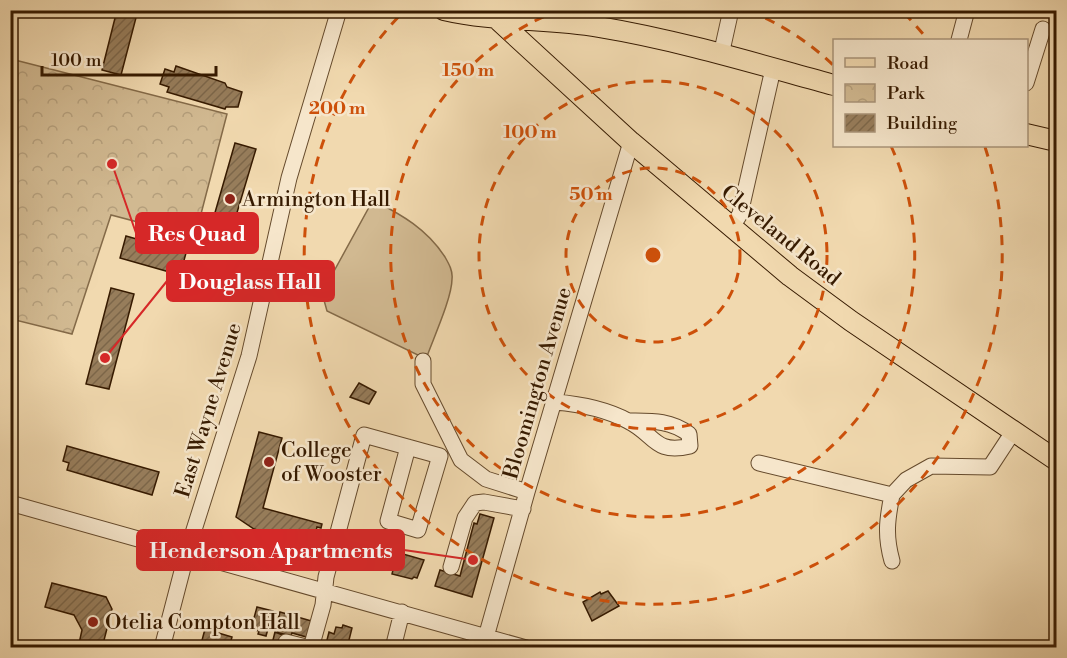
<svg xmlns="http://www.w3.org/2000/svg" width="1067" height="658" viewBox="0 0 1067 658" font-family="'Libre Bodoni',serif">
<style>
.park{fill:url(#park-crowns);stroke:#846a48;stroke-width:1.5}
.pitch{fill:#d1b991;stroke:#846a48;stroke-width:1.5}
.building{fill:url(#building-hatch);stroke:#361a00;stroke-width:1.5}
.lines{fill:none;stroke-linecap:round;stroke-linejoin:round}
.minor-casing{stroke:#654a2c;stroke-width:17}
.major-casing{stroke:#361a00;stroke-width:22}
.minor{stroke:#f6e6cb;stroke-width:15}
.major{stroke:#f1d9af;stroke-width:20}
.ring{fill:none;stroke:#cd500a;stroke-width:3;stroke-dasharray:10 8}
.poi-dot{fill:#8f2418;stroke:#f6e6cb;stroke-width:2}
.labels{text-anchor:middle;stroke-width:5;stroke-linejoin:round;paint-order:stroke}
.poi-label{font-size:21px;fill:#361a00;stroke:#f6e6cb;text-anchor:start}
.street-label{font-size:21px;fill:#361a00;stroke:#f6e6cb}
.centre{fill:#cd500a;stroke:#f6e6cb;stroke-width:3}
.ring-label{font-size:18px;text-anchor:middle;font-weight:bold;fill:#cd500a;stroke:#f6e6cb;stroke-width:5;stroke-linejoin:round;paint-order:stroke}
.leader{fill:none;stroke:#d62828;stroke-width:2}
.callout-dot{fill:#d62828;stroke:#f6e6cb;stroke-width:2}
.callout{fill:#d62828;stroke:#d62828;stroke-width:2}
.callout-label{font-size:22px;text-anchor:middle;font-weight:bold;fill:#fff}
</style>
<defs>
<pattern id="park-crowns" width="20" height="18" patternUnits="userSpaceOnUse" patternTransform="scale(1.5)"><rect width="20" height="18" fill="#d1b991"/><path d="M2 6a3 3 0 1 1 6 0M12 15a3 3 0 1 1 6 0" fill="none" stroke="#b49e7b"/></pattern>
<pattern id="building-hatch" width="6" height="6" patternUnits="userSpaceOnUse" patternTransform="scale(1.5)"><rect width="6" height="6" fill="#977d5b"/><path d="M-1 1l2-2M0 6l6-6M5 7l2-2" fill="none" stroke="#7c6649"/></pattern>
</defs>
<rect width="100%" height="100%" fill="#f1d9af"/>
<filter id="stains"><feTurbulence type="fractalNoise" baseFrequency=".00333" numOctaves="4"/><feColorMatrix values="0 0 0 0 .2 0 0 0 0 .09 0 0 0 0 .02 0 0 0 .5 -.17"/></filter>
<radialGradient id="worn" r=".72"><stop offset=".6" stop-color="#630" stop-opacity="0"/><stop offset="1" stop-color="#630" stop-opacity=".3"/></radialGradient>
<path class="park" d="M11,59L227,114L195,237L111,215L72,334L11,319Z"/>
<path class="pitch" d="M373,200C402,215 427,229 445,257C449,264 453,271 452,279C452,298 433,339 426,359L327,311L322,293Z"/>
<path class="building" d="M117,10H138L121,75L102,70Z
M176,66L225,83L227,87L242,92L238,107H226L225,109L167,92L169,87L160,84L165,69L174,72Z
M235,143L256,149L230,236L210,230Z
M126,236L186,253L180,275L120,258Z
M111,288L134,294L109,389L86,384Z
M359,383L376,392L369,404L350,397Z
M259,432L282,438L263,508L322,524L321,528L317,527L312,546L254,529L236,517Z
M67,446L159,472L152,495L67,470L69,463L63,461Z
M480,514L494,518L472,597L435,586L440,570L460,576L474,523L477,524Z
M396,552L424,560L417,578L414,577L412,579L392,574L393,570H391Z
M52,583L106,597L112,609L102,648H78L82,630L74,615L45,607Z
M608,591L619,606L592,621L583,602L600,592L601,594Z
M257,607L273,611L266,636L258,634L259,631L251,629Z
M280,612L315,622L310,638L292,633L290,638L275,632Z
M343,625L352,628L347,648H325L329,632L334,634L336,627L342,628Z
M205,629L232,637L229,648H200Z
M275,632L284,634L280,648H271Z"/>
<g class="lines">
<defs>
<path id="minor" d="M959,40L967,10
M721,55L731,10
M1026,83L1043,29
M732,227L740,214L773,69
M423,361V384L461,460L486,479L527,492
M555,402C580,404 606,409 628,421C655,434 654,455 690,446L689,434C670,420 652,421 630,421
M759,463L892,495C887,520 885,536 892,561
M892,495L906,480L931,466L990,467L1013,432
M10,503L526,648
M451,567L465,518L475,503L484,502L523,509
M486,637L527,492L631,142
M286,642L310,648
M162,648L187,552L249,356L289,178L339,10
M311,648L323,605L326,577L364,435L440,456L418,530L388,521L408,447
M393,648L402,612"/>
<path id="major" d="M444,10C495,22 548,18 599,27C678,40 757,64 834,85
M491,10L497,19L631,142L790,276L851,321L1056,460
M1026,134L1056,141"/>
</defs>
<use href="#minor" class="minor-casing"/>
<use href="#major" class="major-casing"/>
<use href="#minor" class="minor"/>
<use href="#major" class="major"/>
</g>
<g class="ring">
<circle cx="653" cy="255" r="87"/>
<circle cx="653" cy="255" r="174"/>
<path d="M749 11A262 262 0 0 1 833 65M891 146A262 262 0 1 1 557 11"/>
<path d="M904 13A349 349 0 0 1 928 40M985 147A349 349 0 1 1 402 13"/>
</g>
<g class="poi-dot">
<circle cx="230" cy="199" r="6"/>
<circle cx="269" cy="462" r="6"/>
<circle cx="93" cy="622" r="6"/>
</g>
<g class="labels">
<g class="poi-label">
<text x="242" y="206">Armington Hall</text>
<text x="281" y="457">College<tspan x="281" dy="24">of Wooster</tspan></text>
<text x="105" y="629">Otelia Compton Hall</text>
</g>
<g class="street-label">
<text transform="translate(781 235) rotate(39)" y="7">Cleveland Road</text>
<text transform="translate(537 383) rotate(-74)" y="7">Bloomington Avenue</text>
<text transform="translate(208 410) rotate(-73)" y="7">East Wayne Avenue</text>
</g>
</g>
<circle cx="653" cy="255" r="9" class="centre"/>
<g class="ring-label">
<text x="468" y="76">150 m</text>
<text x="337" y="114">200 m</text>
<text x="530" y="138">100 m</text>
<text x="591" y="200">50 m</text>
</g>
<path class="leader" d="M112 164L136 233M105 358L167 281M473 560L404 550"/>
<g class="callout-dot">
<circle cx="112" cy="164" r="6"/>
<circle cx="105" cy="358" r="6"/>
<circle cx="473" cy="560" r="6"/>
</g>
<g class="callout">
<rect x="136" y="213" width="122" height="40" rx="6"/>
<rect x="167" y="261" width="167" height="40" rx="6"/>
<rect x="137" y="530" width="267" height="40" rx="6"/>
</g>
<g class="callout-label">
<text x="197" y="241">Res Quad</text>
<text x="250" y="289">Douglass Hall</text>
<text x="271" y="558">Henderson Apartments</text>
</g>
<rect width="1067" height="658" fill="none" stroke="#f1d9af" stroke-width="36"/>
<rect x="12" y="12" width="1043" height="634" fill="none" stroke="#361a00" stroke-width="3"/>
<rect x="18" y="18" width="1031" height="622" fill="none" stroke="#361a00" stroke-width="1.5"/>
<rect x="833" y="39" width="195" height="108" fill="#f6e6cb" stroke="#a9947a" stroke-width="1.5"/>
<rect x="845" y="58" width="30" height="9" fill="#f1d9af" stroke="#a9947a" stroke-width="1.5"/>
<text x="887" y="69" font-size="18" fill="#361a00">Road</text>
<rect x="845" y="84" width="30" height="18" fill="url(#park-crowns)" stroke="#a9947a" stroke-width="1.5"/>
<text x="887" y="99" font-size="18" fill="#361a00">Park</text>
<rect x="845" y="114" width="30" height="18" fill="url(#building-hatch)" stroke="#a9947a" stroke-width="1.5"/>
<text x="887" y="129" font-size="18" fill="#361a00">Building</text>
<path d="M42 66v9h174v-9" fill="none" stroke="#361a00" stroke-width="3"/>
<text x="51" y="66" font-size="18" fill="#361a00" stroke="#f6e6cb" stroke-width="4.5" paint-order="stroke">100 m</text>
<rect width="100%" height="100%" filter="url(#stains)"/>
<rect width="100%" height="100%" fill="url(#worn)"/>
</svg>
